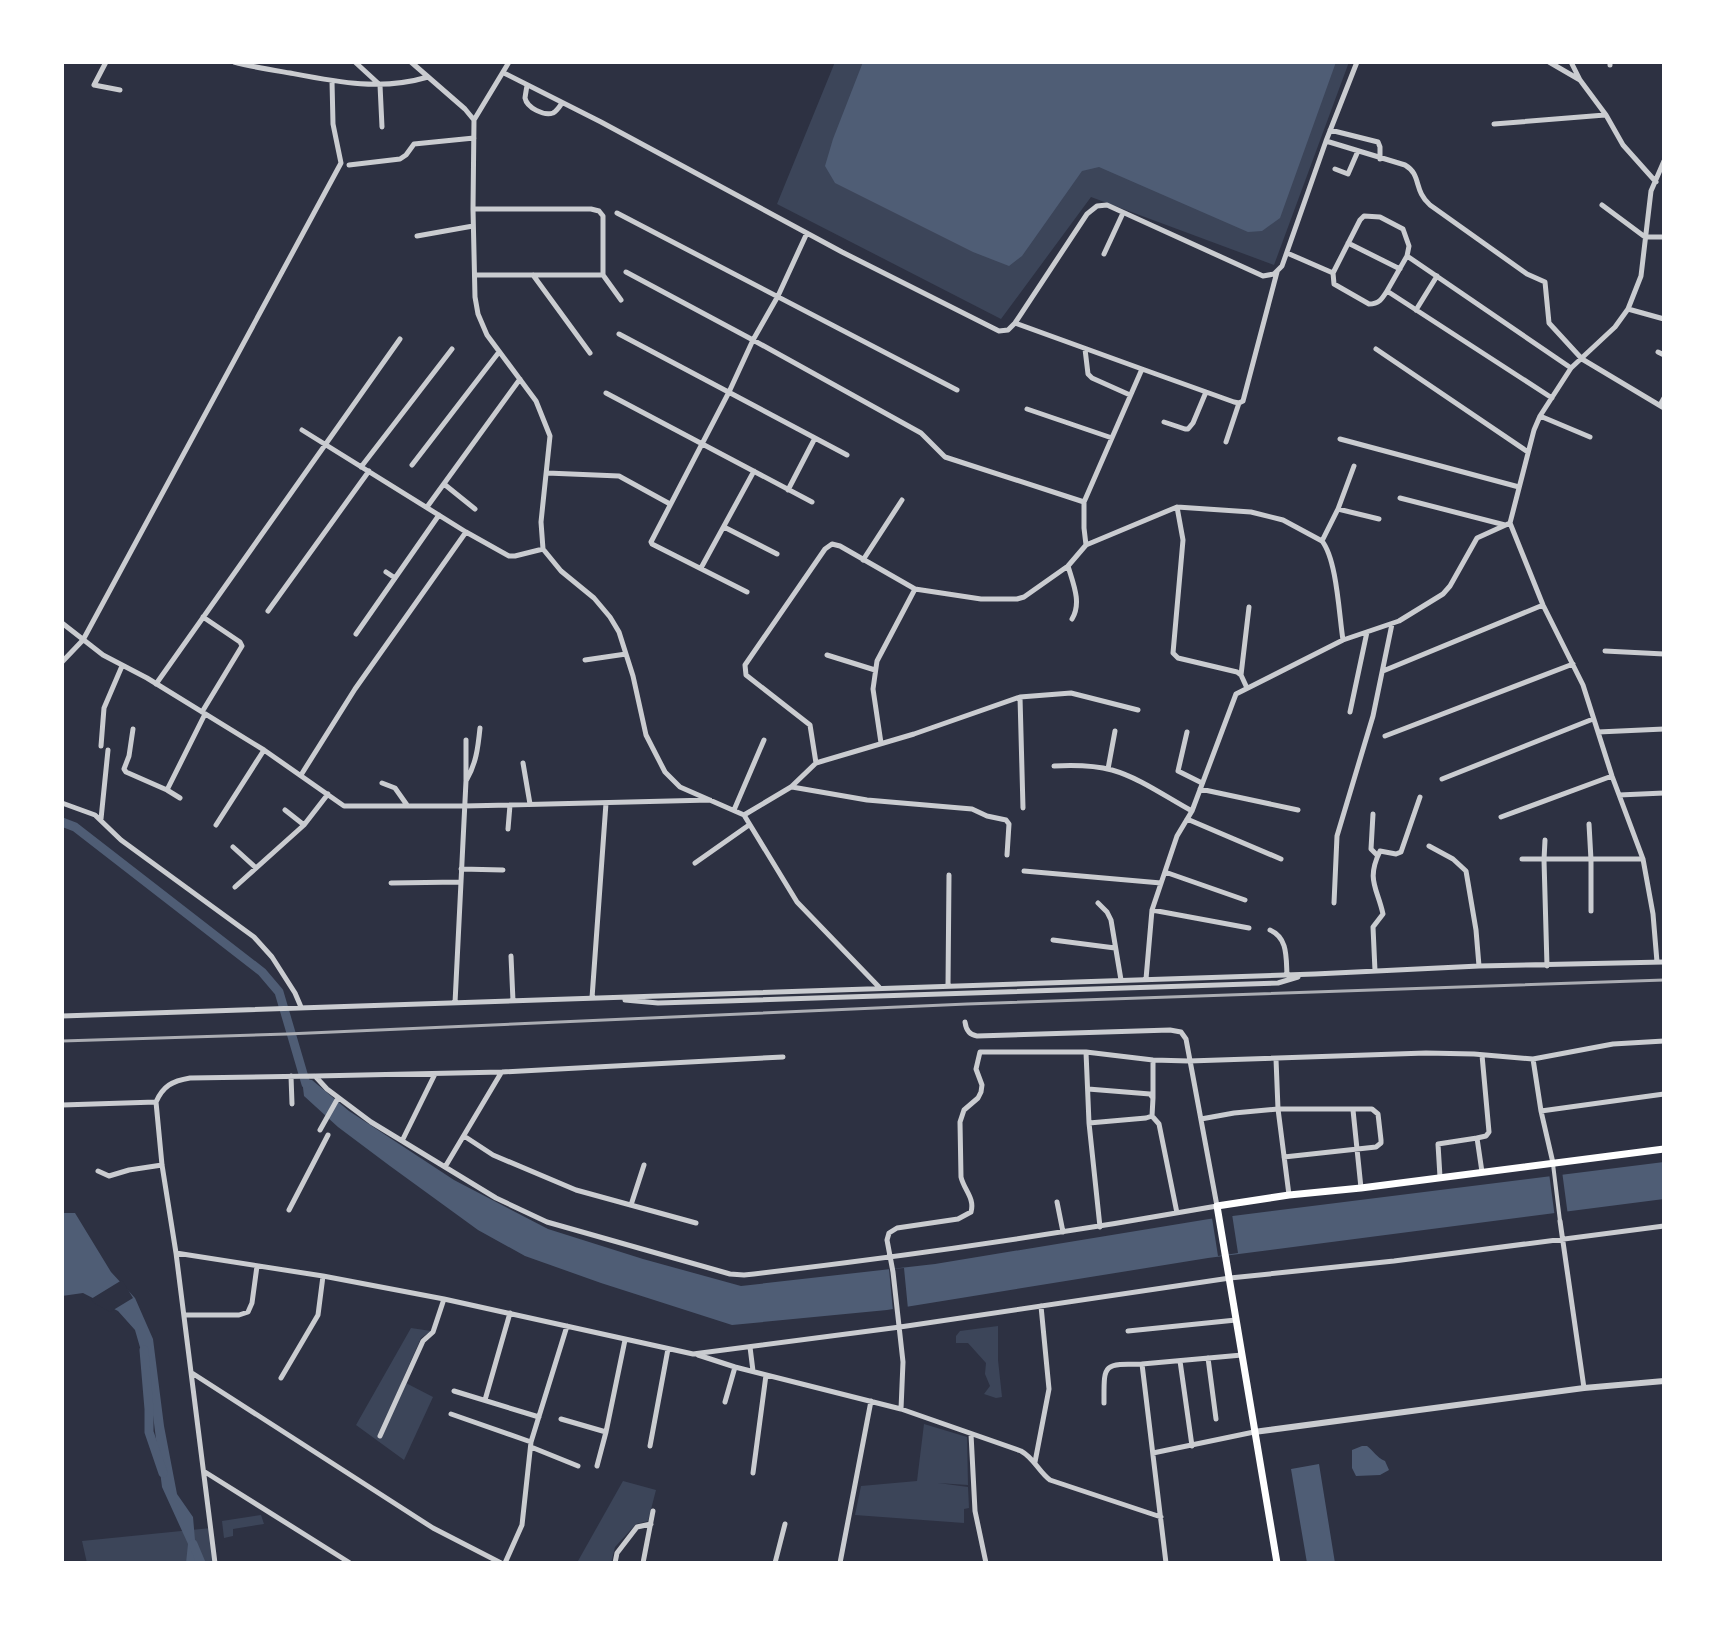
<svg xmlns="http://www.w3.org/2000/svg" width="1726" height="1625" viewBox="0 0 1726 1625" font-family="'IBM Plex Sans',sans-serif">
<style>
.green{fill:#3c4559}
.water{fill:#4f5d75}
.pier{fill:#2d3142}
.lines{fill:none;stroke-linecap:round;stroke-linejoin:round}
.canal{stroke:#4f5d75;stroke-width:9}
.pedestrian{stroke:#caccd0;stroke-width:4}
.minor{stroke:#caccd0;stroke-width:5}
.tertiary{stroke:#caccd0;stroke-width:6}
.secondary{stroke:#fff;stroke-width:7}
.rail{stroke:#abadb3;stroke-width:3}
</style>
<rect width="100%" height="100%" fill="#2d3142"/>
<path class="green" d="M835,62H1349L1274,265L1091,197L1001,319L777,204Z
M998,1326V1360L1002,1397L996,1398L984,1394L990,1386L985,1374L986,1363L968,1343H956V1336L960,1331Z
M411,1328L431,1331L421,1338L402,1381L433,1397L404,1460L356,1425Z
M924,1424L967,1437L968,1485L938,1483L968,1487L969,1508L964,1509V1523L855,1515L861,1486L917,1481Z
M623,1481L656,1490L648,1521L636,1524L615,1547L611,1563H583L578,1561Z
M261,1515L264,1524L233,1529V1536L224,1538L222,1521Z
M211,1528L215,1563H87L82,1541Z"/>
<path class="water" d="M863,62H1336L1280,218L1262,231L1248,232L1099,167L1082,171L1022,256L1009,266L973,252L835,183L825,166L833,139Z
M302,1079L312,1080L349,1111L454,1180L548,1229L643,1259L741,1286L935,1264L1209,1219L1664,1162V1199L1208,1258L887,1310L732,1325L601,1283L525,1256L478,1230L390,1166L338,1127L304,1096Z
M62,1213H75L111,1272L135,1298L153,1339L164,1426L177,1494L193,1517L197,1563H186L188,1544L162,1487L148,1375L135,1330L118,1311L83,1293L62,1296Z
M1362,1446H1367C1374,1451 1376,1457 1385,1461L1389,1470L1380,1475L1356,1476L1352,1468V1450Z
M1319,1464L1335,1563H1307L1291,1469Z"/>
<path class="pier" d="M1562,1171L1568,1216L1555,1218L1549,1173Z
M1232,1214L1238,1253L1218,1256L1212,1218Z
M904,1268L908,1309L893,1311L889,1269Z
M122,1280L133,1298L110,1312L94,1303L91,1299Z"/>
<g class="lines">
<path class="canal" d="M62,822L75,827L262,972L279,992L306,1084
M144,1350L149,1409V1432L163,1473
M193,1544L201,1563"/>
<path class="pedestrian" d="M1553,1164L1560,1221"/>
<path class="minor" d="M106,62L94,85L120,90
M234,62C252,67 272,70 290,73C337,82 381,91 428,77
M355,62L380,85L382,127
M411,62L465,109L474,120
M509,62L474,120L473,209L475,297L478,314L487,335L536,401L550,436L541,522L543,549L561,571L594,598L610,617L619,632L633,676L646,735L665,772L680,787L744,815L797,902L879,987
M1549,62L1580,80
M1571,62L1580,80L1606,115L1623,145L1656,182
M1610,62V65
M504,73L601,122L842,252L999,331L1008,330L1015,323L1087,214L1097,206L1107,205L1263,276L1274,274L1282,266L1326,141L1357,62
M527,85C527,86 525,97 525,98C527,108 544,116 553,113C557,111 560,106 562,103
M1494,124L1605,115
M1330,130L1378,142L1380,147V159
M1326,141L1405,165C1422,175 1413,190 1430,205L1527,274L1545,282L1549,323L1582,359L1664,408
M349,165L400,159L406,155L414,144L474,138
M1335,169L1348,174L1358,151
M1602,205L1645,237H1664
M473,209H591L599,211L603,216V275H475
M617,213L957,390
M417,236L473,226
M1348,243L1400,269
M1287,253L1333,273
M1104,254L1123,213
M626,272L753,340L921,433L945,457L1084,502L1142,369L1015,323
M533,275L590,353
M603,275L621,300
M1387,291C1382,299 1379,304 1369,304L1334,284L1333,273L1360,220L1364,216L1380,217L1403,229L1409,246L1407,256
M1628,309L1664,319
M1416,310L1437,276
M619,334L847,455
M1085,349L1088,374L1092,378L1130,395
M1376,349L1528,452
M1658,352L1664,355
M1142,369L1234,402L1239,403L1243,401L1277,272
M606,393L812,502
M1552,398L1387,291L1407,256L1571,368
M1660,405L1664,398
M1027,409L1112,438
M1540,416L1590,437
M1164,422L1185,429H1188L1193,423L1206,392
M302,430L466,532L509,556H515L543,549
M1340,439L1519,487
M1226,442L1239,403
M412,465L499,352
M361,467L452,349
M547,473L619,476L670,504
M444,484L475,509
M788,490L815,438
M1400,498L1505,525
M1084,502V528L1086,545
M427,507L520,379
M1177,507L1183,540L1173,653L1178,658L1237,672L1241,675L1247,688
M1338,509L1379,519
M724,527L777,554
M1322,541L1338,509L1354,466
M863,560L902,500
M1068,566C1073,583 1082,603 1072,619
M701,568L754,471
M386,572L395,578
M747,592L652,544L651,542L729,392L753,340L778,296L807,233
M268,611L369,471
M62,623L103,655L147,678L264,750L344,806H464L710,800
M356,634L439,515
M1605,651L1664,654
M827,655L875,670
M585,660L626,654
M62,662L83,640L341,163L333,124L332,81
M1383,671L1543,605
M1241,675L1249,607
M156,684L400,339
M1020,697L1023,808
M202,712L242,646L240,642L203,617
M1350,712L1367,632
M133,729L129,756L124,769L126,772L167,790L205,714
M1187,732L1178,771L1202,783
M1598,732L1664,729
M1385,736L1573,664
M466,740V780
M881,743L873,689L877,661L915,589
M101,746L104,708L122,666
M523,763L530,804
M816,763L810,725L746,675L745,665L825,549L832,544L840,546L915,589L981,599H1017L1024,597L1068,566L1086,545L1177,507L1251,512L1283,520L1322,541C1337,560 1339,615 1343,640
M1054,766C1073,765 1093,765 1112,770C1140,778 1166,797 1192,811
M1108,769L1115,731
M301,775L355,689L466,532
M1442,779L1593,719
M382,783L395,788L407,805
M792,787L867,800L972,809L987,816L1006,820L1009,824L1007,855
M1200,789L1298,810
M167,790L180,798
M1619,795L1664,793
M62,803L95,815L121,840L254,937L272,957L295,993L301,1007
M285,810L304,825
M734,810L764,740
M1373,814L1371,849L1377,855
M744,815L791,787L816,763L914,734L1020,697L1071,693L1138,710
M1501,817L1612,776
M101,819L108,750
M1187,819L1281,859
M1589,824L1591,860V911
M216,825L264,750
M508,829L510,805
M1545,840L1544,860L1547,966
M1429,846L1453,859L1466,871L1476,930L1479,966
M233,847L256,868
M1522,859H1643
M695,863L749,825
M461,869L503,870
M1024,871L1161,883
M1165,872L1245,900
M391,883L460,882
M235,887L304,825L328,794
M1098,903L1107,912L1111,920L1121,980
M1334,903L1337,836L1373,716L1392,624
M1152,910L1249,928
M1270,930C1288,938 1286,957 1287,975
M1053,940L1115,948
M511,956L513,1001
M1657,962L1653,914L1643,859L1612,776L1583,685L1543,605L1510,523L1534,430L1540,416L1571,368L1615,327L1628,309L1641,276L1651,191L1664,161
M1375,971L1373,927L1383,914C1377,887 1366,880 1380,851L1396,854L1401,852L1420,797
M1146,979L1152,910L1177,836L1192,811L1236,694L1343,640L1399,621L1443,594L1450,586L1477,538L1510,523
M948,986L949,875
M592,998L606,803
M625,1000L658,1003L726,1001L1278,983L1298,977
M455,1003L466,781C476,764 478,748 480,728
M62,1016L1315,974L1479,966L1664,962
M1086,1052L1089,1123L1100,1227
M1276,1059L1278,1109L1289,1195
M1533,1059L1541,1111L1553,1163
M1153,1060V1098
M291,1076L292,1104
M316,1076L502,1072L783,1057
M1088,1089L1150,1094L1153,1098L1152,1116L1146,1118L1089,1123
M156,1102C163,1086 172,1081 190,1078L315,1076L327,1089L371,1122L496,1198L547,1222L730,1274L744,1275C902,1257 1060,1234 1217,1206L1186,1039L1181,1032L1170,1030L977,1036C969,1035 966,1030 965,1022
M156,1102L162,1165L176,1253L215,1563
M62,1105L156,1102
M1353,1110L1361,1188
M1541,1111L1664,1094
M1152,1116L1159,1124L1177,1213
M1201,1119L1234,1113L1278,1109H1372L1378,1114L1381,1140V1143L1376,1147L1284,1157
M320,1130L338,1098
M464,1136L493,1155L576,1190L696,1223
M402,1141L435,1074
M445,1167L501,1073
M98,1171L109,1176L129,1170L162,1165
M1482,1172L1477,1138L1486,1136L1489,1132L1482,1055
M1440,1177L1438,1144L1477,1138
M1057,1202L1063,1232
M631,1205L644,1165
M289,1210L328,1135
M1560,1221L1584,1388
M176,1253L323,1276L444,1299L693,1354L900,1327L1230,1278L1394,1261L1664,1226
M184,1315H239L248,1312L252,1303L257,1266
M1128,1331L1236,1320
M750,1347L753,1371
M698,1355L735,1367L901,1409L1021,1451C1034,1458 1039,1472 1050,1480L1161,1517
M1208,1358L1216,1419
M1180,1361L1192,1446
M192,1373L433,1528L501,1563
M281,1378L318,1315L323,1276
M454,1391L539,1417
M485,1400L510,1313
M725,1402L735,1367
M1104,1403C1104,1364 1102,1364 1142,1364
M901,1409L903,1362L893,1272L887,1240L889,1233L897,1228L958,1219L971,1212C975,1198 964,1190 961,1177L960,1122L964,1110L978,1098L981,1092L982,1085L976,1069L980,1052H1086L1153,1060L1189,1061L1426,1053L1474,1054L1533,1059L1613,1044L1664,1041
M451,1414L531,1442
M561,1419L606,1432
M971,1434L975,1511L986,1563
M380,1436L423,1341L433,1332L444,1299
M650,1446L668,1349
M531,1447L578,1466
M1153,1453L1254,1432
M1035,1462L1049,1389L1041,1306
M597,1466L606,1432L625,1340
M205,1472L350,1563
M753,1473L766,1375
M505,1563L522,1525L531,1442L567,1326
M615,1563L617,1553L637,1527L651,1524
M643,1563L653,1511
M775,1563L785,1524
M840,1563L871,1401
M1166,1563L1142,1364L1242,1355"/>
<path class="tertiary" d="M1254,1432L1584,1388L1664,1381"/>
<path class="secondary" d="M1277,1563L1217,1206L1289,1195L1361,1188L1664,1149"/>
<path class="rail" d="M62,1041L287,1034L967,1004L1664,980"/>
</g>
<rect width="1726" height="1625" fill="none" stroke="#ffffff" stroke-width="128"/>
</svg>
